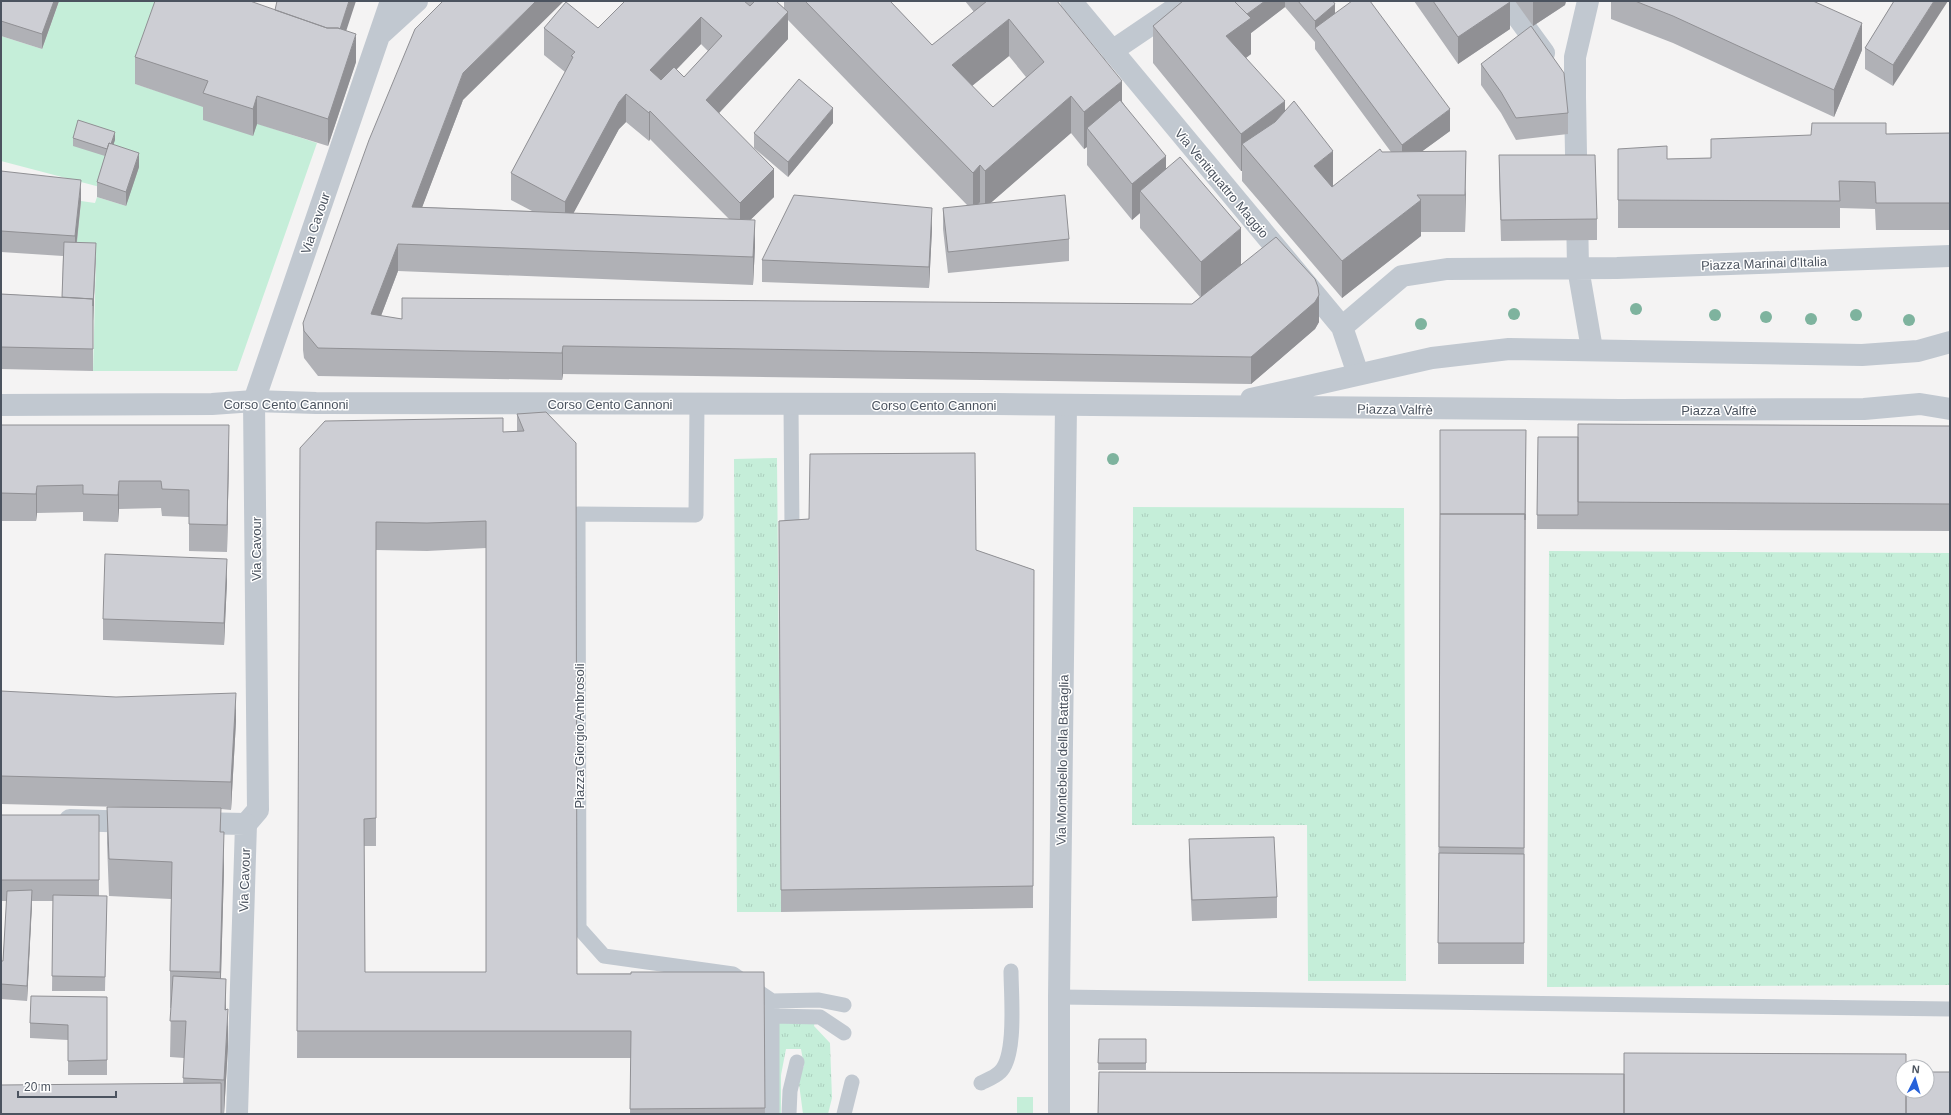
<svg xmlns="http://www.w3.org/2000/svg" width="1951" height="1115" viewBox="0 0 1951 1115" font-family="Arial,sans-serif">
<style>
.grass{fill:url(#grass-tufts)}
.green{fill:#c5eed9}
.lines{fill:none;stroke-linecap:round;stroke-linejoin:round}
.service{stroke:#c1c8d0;stroke-width:15}
.pedestrian{stroke:#c1c8d0;stroke-width:22}
.minor{stroke:#c1c8d0;stroke-width:22}
.tertiary{stroke:#c1c8d0;stroke-width:22}
.tree{fill:#7eb39e}
.wall{fill:#b0b1b6;fill-rule:evenodd}
.shaded-wall{fill:#909094}
.building{fill:#cdced4;stroke:#909094;fill-rule:evenodd}
.labels{text-anchor:middle;stroke-width:3;stroke-linejoin:round;paint-order:stroke}
.street-label{font-size:13px;fill:#4b535f;stroke:#fff}
</style>
<defs>
<pattern id="grass-tufts" width="24" height="20" patternUnits="userSpaceOnUse"><rect width="24" height="20" fill="#c5eed9"/><path d="M3 7l-1-3M5 7V3M7 7l1-3M15 17l-1-3M17 17v-4M19 17l1-3" fill="none" stroke="#abcebd"/></pattern>
</defs>
<rect width="100%" height="100%" fill="#f4f3f3"/>
<path class="grass" d="M777,458L781,912H737L734,459Z
M1133,507L1404,508L1406,981H1308L1307,825H1132Z
M1549,551L1950,553V985L1547,987Z
M778,1020L815,1021L814,1026L830,1043L832,1098L828,1114H803L798,1076L804,1066L801,1049H786L781,1075V1114H778Z
M1017,1097H1033V1114H1017Z"/>
<path class="green" d="M59,1H164L135,84L317,143L237,371H93L96,258L75,257L81,201L95,203L97,197L126,206L100,187L1,161V36L42,49Z"/>
<g class="lines">
<path class="service" d="M697,404L696,515L578,514L579,928L604,956L733,974L772,1001V1114
M791,405L792,528
M1059,997L1950,1009
M772,1001L819,1000L844,1005
M772,1016L820,1017L844,1033
M981,1083C987,1080 995,1077 1000,1072C1017,1056 1011,994 1011,971
M789,1114L790,1091L797,1062
M844,1114L852,1082"/>
<path class="pedestrian" d="M246,824L258,810L254,401"/>
<path class="minor" d="M1071,1L1342,327L1358,374
M1506,1L1544,53
M1588,1L1575,57V97L1578,268L1592,349
M382,33L417,1
M1112,51L1186,1
M1342,327L1402,276L1447,269L1617,268L1950,256
M254,401L391,1
M70,820L136,822
M192,823L246,824L237,1114
M1059,1114V997L1066,405"/>
<path class="tertiary" d="M1251,399L1432,358L1509,349L1862,355L1918,351L1950,342
M1,405L212,404L254,401L316,403L996,404L1620,410L1864,409L1920,404L1950,409"/>
</g>
<g class="tree">
<circle cx="1636" cy="309" r="6"/>
<circle cx="1514" cy="314" r="6"/>
<circle cx="1715" cy="315" r="6"/>
<circle cx="1856" cy="315" r="6"/>
<circle cx="1766" cy="317" r="6"/>
<circle cx="1811" cy="319" r="6"/>
<circle cx="1909" cy="320" r="6"/>
<circle cx="1421" cy="324" r="6"/>
<circle cx="1113" cy="459" r="6"/>
</g>
<path class="wall" d="M1,1H59L42,49L1,36Z
M625,1H776L784,8V1H890L932,45L974,12L965,1H1057L1166,169L1241,265L1319,322L1315,329L1251,384L563,374L562,380L318,376L304,358L303,350V323L463,100L422,207L532,211L511,200V173L565,72L544,55V28H598ZM788,20L968,206L943,208V229L948,273L1069,261V239L990,203L1071,133L1084,149L1087,147V165L1132,220L1140,213V228L1200,297L1192,304L402,319L381,316L398,271L753,285L755,247L750,220L774,197L719,113L788,39ZM701,44L708,51L684,77L676,70ZM1009,56L1026,77L993,107L972,86ZM626,122L649,141L650,139L729,219L573,213L619,129Z
M1183,1H1333L1335,13L1450,131L1421,152L1466,151L1465,232H1421V236L1342,298L1242,181V171H1241L1153,63V26ZM1285,7L1315,42V49L1391,152H1382L1333,186L1285,111L1246,58L1251,54V33Z
M1414,1H1509L1510,29L1458,64Z
M1515,1H1566L1565,5L1533,26Z
M1611,1H1813L1862,50L1834,117L1673,43L1611,19Z
M1894,1L1893,86L1865,69V48Z
M275,10L346,31L356,62L328,146L257,124L253,136L203,120V107L135,84V57Z
M1481,64L1568,113V134L1516,140L1501,113L1481,85Z
M833,123L788,177L754,148V133Z
M1950,133V230H1876L1875,209L1840,208V228H1618V149L1667,159L1711,158L1811,135Z
M73,138L115,140L113,144L139,167L126,206L97,197V182L105,156L73,146Z
M1499,155L1597,219V240L1501,241L1499,176Z
M1,171L81,201L77,242L96,258L93,321V371L1,369V294L62,297L63,256L1,252Z
M932,229L929,288L762,282V260Z
M546,412L577,974L764,972L765,1114H630L631,1058H297L300,448L517,431V414ZM486,548V972H365L364,846H376V550L427,551Z
M1,425L229,452L227,552L189,551V517L162,516L161,508L119,509L118,522L83,521V512L37,513L36,521H1Z
M1950,426V531L1537,529L1538,437H1578Z
M1526,430L1524,964H1438L1440,514Z
M809,519L976,550L1034,570L1033,908L781,912L779,521Z
M227,581L224,645L103,640V619Z
M1,691L236,721L231,810L221,809V832L224,869L221,978L226,1009L228,1046L224,1114H1L183,1084L184,1058L170,1057L171,1008H170V971L171,899L109,896L107,843V807H123L1,804Z
M1,815H99V896H107L105,991H52L53,901H32L27,1001L1,999V961H3L7,901H1Z
M1189,839L1277,897V918L1192,921L1189,861Z
M107,997V1075H68V1040L30,1038V1023Z
M1099,1039H1146V1070H1098Z"/>
<path class="shaded-wall" d="M54,1H59L42,49V34Z
M349,1H356L338,56V34Z
M536,1H564L463,100L412,234V207L463,73Z
M1265,1H1285V7L1251,33V54L1226,73V36L1242,18Z
M1533,1H1566L1565,5L1533,26Z
M1934,1H1948L1893,86V65Z
M1510,2V29L1458,64V37Z
M1335,4V25L1315,28V43V21Z
M788,12V39L706,127V100Z
M701,17V44L650,97V70Z
M1009,19V56L952,102V65Z
M1862,23V50L1834,117V90Z
M356,34V62L328,146V119Z
M1122,81V118L1087,128V147L1084,149V112Z
M626,94V122L619,129L565,229V202L619,102Z
M257,96V124L253,136V109Z
M1071,96V133L985,208V171Z
M1285,101V138L1242,144V171H1241V134Z
M833,108V123L788,177V162Z
M1450,109V131L1402,166V145Z
M650,111V139L649,141V113Z
M115,132V140L109,158V150Z
M1333,151V187L1314,203V166Z
M139,153V167L126,206V192Z
M1166,156V193L1140,191V213L1132,220V184Z
M980,165V202L973,210V173Z
M774,169V197L740,230V203Z
M81,180V201L75,257V236Z
M1466,188L1465,232V195Z
M1421,200V236L1342,298V261Z
M932,208V229L929,288V267Z
M755,220V247L753,285V257Z
M1241,228V265L1201,299V262Z
M96,243L93,321V371V299Z
M398,244V271L371,342V314Z
M1319,295V322L1315,329L1251,384V357Z
M563,346V374L562,380V353Z
M229,425V452L227,552V525Z
M119,481V509L118,522V495Z
M37,486V513L36,521V494Z
M227,559V581L224,645V623Z
M236,693V721L231,810V782Z
M224,832V869L220,1009V972Z
M32,890V905L27,1001V986Z
M226,979V1016L225,1010Z
M228,1009V1046L224,1114V1080Z"/>
<path class="building" d="M1,1H54L42,34L1,21Z
M155,1H250L327,28H338L356,34L328,119L257,96L253,109L203,93L208,81L135,57Z
M277,1H349L340,29L338,28H327L275,10Z
M443,1H536L463,73L412,207L755,220L753,257L398,244L371,314L402,319V298L1192,304L1276,237L1315,279L1318,287L1319,295L1315,302L1251,357L563,346L562,353L318,348L304,331L303,323L369,140L415,29Z
M625,1H744L750,6L755,1H776L788,12L706,100L774,169L740,203L650,111L649,113L626,94L619,102L565,202L511,173L573,57L571,56L575,52L544,28L566,2L598,28ZM701,17L722,36L684,77L674,67L661,80L650,70Z
M805,1H890L932,45L987,1H1057L1122,81L1084,112L1071,96L985,171L980,165L973,173ZM1009,19L1044,62L993,107L952,65Z
M1183,1H1234L1251,18L1226,36L1285,101L1241,134L1153,26Z
M1234,1H1265L1247,14Z
M1298,1H1333L1335,4L1315,21Z
M1352,1H1370L1450,109L1402,145L1315,28Z
M1433,1H1509L1510,2L1458,37Z
M1635,1H1813L1862,23L1834,90L1673,16Z
M1894,1H1934L1893,65L1865,48Z
M1531,26L1564,73L1568,113L1516,118L1501,92L1481,64Z
M799,79L833,108L788,162L754,133Z
M1120,100L1166,156L1132,184L1087,128Z
M1294,101L1333,151L1314,166L1332,187L1380,149L1382,152L1466,151L1465,195H1417L1421,200L1342,261L1242,144L1275,122Z
M78,120L115,132L111,144L109,143L107,149L73,138Z
M1812,123H1886V134L1950,133V203H1876L1875,182L1839,181L1840,201L1618,200V149L1667,146V159L1711,158V139L1811,135Z
M109,143L139,153L126,192L97,182Z
M1499,155H1595L1597,219L1501,220Z
M1180,157L1241,228L1201,262L1140,191Z
M1,171L81,180L75,236L1,231Z
M794,195L932,208L929,267L762,260Z
M1065,195L1069,239L948,252L943,208Z
M64,242L96,243L93,306V299L62,297Z
M1,294L93,299V349L1,347Z
M546,412L576,443L577,974H631V972H764L765,1108L630,1109L631,1031H297L300,448L325,421L503,418V432L524,431L517,414ZM486,521V972H365L364,819L376,818V522L427,523Z
M1578,424L1950,426V504L1578,502Z
M1,425H229L227,525L189,524V490L162,489L161,481H119L118,495L83,494V485L37,486L36,494L1,493Z
M1440,430H1526L1525,520V514H1440Z
M1538,437H1578V515H1537Z
M975,453L976,550L1034,570L1033,886L781,890L779,521L809,519L810,454Z
M1440,514H1525L1524,848L1439,847Z
M105,554L227,559L224,623L103,619Z
M1,691L116,697L236,693L231,782L1,776Z
M107,807L221,808L220,832H224L220,972L170,971L172,862L109,859Z
M1,815H99V880H1Z
M1274,837L1277,897L1192,900L1189,839Z
M1439,853L1524,854V943H1438Z
M32,890L27,986L1,984V961H3L7,891Z
M53,895L107,896L105,977L52,976Z
M173,976L226,979L225,1010L228,1009L224,1080L183,1078L186,1021H170Z
M31,996L107,997V1060L68,1061V1025L30,1023Z
M1099,1039H1146V1063H1098Z
M1624,1053L1906,1054V1067H1903V1091H1906V1114H1624Z
M1099,1072L1624,1074V1114H1098Z
M1927,1072H1950V1114H1906V1091H1927Z
M221,1083V1114H1V1085Z"/>
<g class="labels">
<g class="street-label">
<text transform="translate(1222 183) rotate(50)" y="5">Via Ventiquattro Maggio</text>
<text transform="translate(315 223) rotate(-71)" y="5">Via Cavour</text>
<text transform="translate(1764 263) rotate(-2)" y="5">Piazza Marinai d'Italia</text>
<text x="286" y="409">Corso Cento Cannoni</text>
<text x="610" y="409">Corso Cento Cannoni</text>
<text x="934" y="410">Corso Cento Cannoni</text>
<text transform="translate(1395 409) rotate(1)" y="5">Piazza Valfrè</text>
<text x="1719" y="415">Piazza Valfrè</text>
<text transform="translate(256 549) rotate(-90)" y="5">Via Cavour</text>
<text transform="translate(579 736) rotate(-90)" y="5">Piazza Giorgio Ambrosoli</text>
<text transform="translate(1062 760) rotate(-89)" y="5">Via Montebello della Battaglia</text>
<text transform="translate(244 880) rotate(-88)" y="5">Via Cavour</text>
</g>
</g>
<rect width="1951" height="1115" fill="none" stroke="#4b535f" stroke-width="4"/>
<g transform="translate(1915 1079) rotate(5)"><circle r="19" fill="#ffffff" stroke="#b7babf"/>
<path d="M0-3L7 15L0 10L-7 15Z" fill="#2762da"/>
<text y="-6" font-size="11" font-weight="bold" text-anchor="middle" fill="#4b535f">N</text>
</g>
<path d="M18 1091v6h98v-6" fill="none" stroke="#4b535f" stroke-width="2"/>
<text x="24" y="1091" font-size="12" fill="#4b535f" stroke="#ffffff" stroke-width="3" paint-order="stroke">20 m</text>
</svg>
